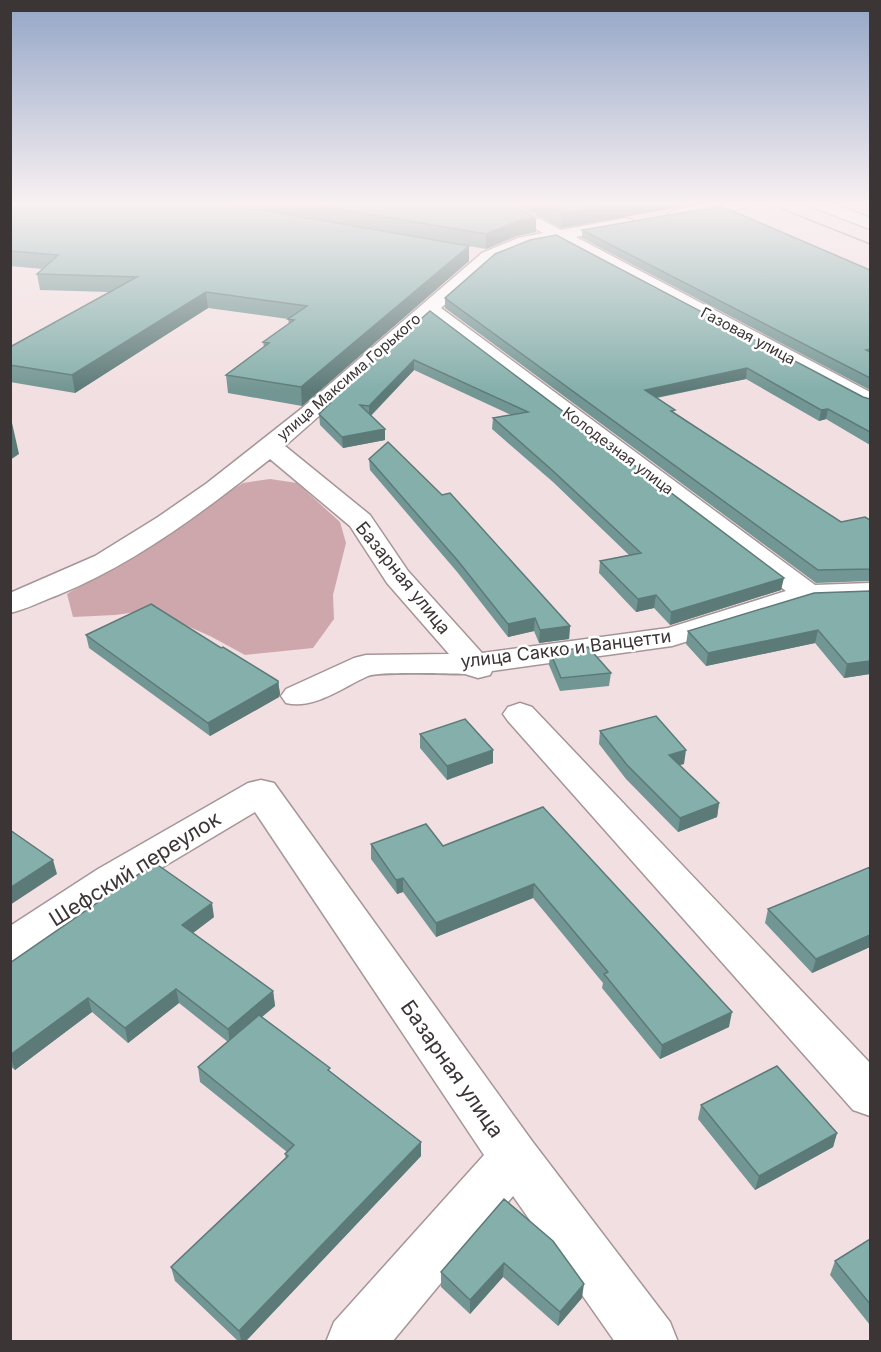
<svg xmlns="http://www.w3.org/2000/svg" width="881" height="1352" viewBox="0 0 881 1352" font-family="Inter,sans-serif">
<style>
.forest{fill:#cea7ac}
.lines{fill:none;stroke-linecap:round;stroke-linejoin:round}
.street-casing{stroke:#a69597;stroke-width:3}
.secondary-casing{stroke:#a69597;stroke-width:3}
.street{fill:#fff;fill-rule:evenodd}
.secondary{fill:#fff;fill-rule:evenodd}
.tram{stroke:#908385;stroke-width:1.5}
.wall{fill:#729693}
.shaded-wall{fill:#5c7a78}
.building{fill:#84afab;stroke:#5c7a78;stroke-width:1.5}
.labels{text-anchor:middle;stroke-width:5;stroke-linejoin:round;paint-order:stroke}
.far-street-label{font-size:15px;fill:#3c3536;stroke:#fff}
.street-label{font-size:18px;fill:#3c3536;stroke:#fff}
.near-street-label{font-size:21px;fill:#3c3536;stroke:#fff}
</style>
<rect width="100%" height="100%" fill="#f2dfe1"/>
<path class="forest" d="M270,479L297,483L340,522L346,543L333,595L334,619L313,648L245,655L210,636L151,610L115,615L73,617L67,594L243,483Z"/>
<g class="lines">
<defs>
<path id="street" d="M490,203H510L561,230L626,218L632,220L634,223L632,226L576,237L870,392V408L862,406L557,241L529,246L494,261L441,308L815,585L870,583V601L811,603L672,646L492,671L490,675L478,678L465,674C446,674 382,671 368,676C343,687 314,710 286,703L281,696L286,689L354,658L366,655L449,654L387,583L350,526L270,459C203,512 136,563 58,595C42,601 27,609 10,613V593L95,556L158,517L207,483L301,409L482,253L518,238L543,233ZM430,318L786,591L668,628L482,653L408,571L370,515L285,446Z
M716,203H752L744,208L676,219L668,214L676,209Z
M520,703L532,707L870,1063V1116L853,1110L508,721L503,714L508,707Z
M261,780L274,783L532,1141L670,1322L678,1342H615L513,1196L392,1342H326L334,1322L484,1155L255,812L126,889L25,960L10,964V926L98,869L248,783Z"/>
<path id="secondary" d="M808,203H830L870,218V229L810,206Z"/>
</defs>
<use href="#street" class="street-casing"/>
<use href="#secondary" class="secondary-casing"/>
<use href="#street" class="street"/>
<use href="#secondary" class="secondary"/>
<path class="tram" d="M767,203L870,244"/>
</g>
<path class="wall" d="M10,203L469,246V261L302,406L228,393L226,375L264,347L263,342L289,324L288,319L208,308L75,393L10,382V365L110,292L40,290L37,274L43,269L10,266Z
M224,203H508L536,232L517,236L486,249Z
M514,203H697V204L561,228Z
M862,203H870V206Z
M582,230L870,270V390L582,238Z
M495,254L863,397L870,399V445L826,419L819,421L746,379L657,398L675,413L841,522L870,520V581L816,583L445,308V298Z
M430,311L781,590L670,625L654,608L636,612L599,573L600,561L629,555L553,482L492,429L493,418L511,415L414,370L371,416L385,440L343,448L320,425L319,414L329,405L328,400Z
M369,459L570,626L569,639L539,643L534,631L508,637L458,573L370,470Z
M870,591V674L844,678L815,643L706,666L686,644L688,631Z
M86,635L221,648L278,681L280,694L279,697L210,736L89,648Z
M550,652L611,673L609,686L560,691L549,665Z
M600,731L684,764L679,765L719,803L717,817L678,832L626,779L599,744Z
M420,734L493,763L447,780L420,748Z
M543,807L729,1027L660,1059L602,988L603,983L533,898L436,937L403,892L397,894L371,859V844L443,846Z
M768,909L870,947L812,973L765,923Z
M214,917L193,933L273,991L275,1006L262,1017L331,1072L421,1142V1156L246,1341H238L175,1281L171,1267L286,1159L285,1154L287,1152L200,1082L198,1067L228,1042L179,1003L128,1043L92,1012L15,1070L10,1066V963Z
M701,1105L837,1133L833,1147L755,1190L698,1119Z
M504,1199L582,1298L558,1326L503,1277L470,1314L441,1287V1272Z
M870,1239V1325L830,1275L835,1261Z"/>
<path class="shaded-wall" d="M625,203H697V204L561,228L562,213Z
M536,218V232L517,236L486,249V234L518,221Z
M469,246V261L302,406L301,387Z
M206,292L208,308L75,393L72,375Z
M414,360V370L369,417V406Z
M747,368L746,379L644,400L645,390Z
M828,409L826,419L819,421L821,410Z
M10,414L19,454L10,460Z
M385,429V440L343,448L342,437Z
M784,578L781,590L670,625L671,612Z
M656,595L654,608L636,612L638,599Z
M535,618L534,631L508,637V624Z
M570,626L569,639L539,643L540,630Z
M818,630L815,643L706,666L708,653Z
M870,661V674L844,678L847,664Z
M278,681L280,694L279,697L210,736L208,723Z
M493,750V763L447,780V766Z
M686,750L684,764L667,768L669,755Z
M719,803L717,817L678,832L680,818Z
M53,860L57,874L10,905V888Z
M403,878V892L397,894L396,880Z
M534,884L533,898L436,937V923Z
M212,903L214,917L185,939L182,925Z
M870,935V947L812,973L816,959Z
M176,989L179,1003L128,1043L125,1028Z
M273,991L275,1006L230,1043L228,1029Z
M88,998L92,1012L15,1070L10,1055Z
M732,1012L729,1027L660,1059L662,1045Z
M837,1133L833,1147L755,1190L759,1176Z
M421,1142V1156L246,1341H241L239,1331Z
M504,1263L503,1277L470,1314V1300Z
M584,1284L582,1298L558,1326L560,1312Z"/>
<path class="building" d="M10,203H222L469,246L301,387L226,375L269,343L263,342L294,320L288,319L307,306L206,292L72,375L10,365V347L137,277L37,274L58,255L10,251Z
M303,203H508L536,218L518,221L486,234Z
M542,203H625L562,213Z
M721,206L870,270V349L866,350L870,352V378L582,230Z
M556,235L863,397L870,399V432L828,409L821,410L747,368L645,390L675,410L671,411L841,522L865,517L870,520V569L818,570L445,298L495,254L530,240Z
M430,311L784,578L671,612L656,595L638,599L600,561L641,553L553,471L493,418L528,412L414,360L369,406L360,405L385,429L342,437L319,414L333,400H328Z
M388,442L442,495L450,493L570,626L540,630L535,618L508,624L458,561L369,459Z
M870,591V661L847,664L818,630L708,653L688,631L814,593Z
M151,604L221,648L223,647L278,681V683L208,723L86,635Z
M588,647L611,673L561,678L550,652Z
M656,716L686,750L669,755L719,803L680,818L627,765L600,731Z
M465,719L493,750L447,766L420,734Z
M543,807L732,1012L662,1045L604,974L608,972L534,884L436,923L403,878L396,880L371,844L426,824L443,846Z
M10,830L53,860L10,888Z
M155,863L212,903L182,925L273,991L228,1029L176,989L125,1028L88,998L10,1055V963Z
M870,867V935L816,959L768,909Z
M259,1015L330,1068L328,1070L421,1142L239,1331L171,1267L288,1156L285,1154L294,1145L198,1067Z
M777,1066L837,1133L759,1176L701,1105Z
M504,1199L553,1241L584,1284L560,1312L504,1263L470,1300L441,1272Z
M870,1239V1304L835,1261Z"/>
<linearGradient id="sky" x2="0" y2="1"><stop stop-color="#93a5c6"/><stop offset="0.52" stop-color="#f9f1f2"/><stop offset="1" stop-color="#f9f1f2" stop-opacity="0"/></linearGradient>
<rect width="881" height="392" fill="url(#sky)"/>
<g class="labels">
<g class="far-street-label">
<text transform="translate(748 336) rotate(28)" y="5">Газовая улица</text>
<text transform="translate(349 377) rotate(-41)" y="5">улица Максима Горького</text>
<text transform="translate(618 451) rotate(37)" y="5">Колодезная улица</text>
</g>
<g class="street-label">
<text transform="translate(403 578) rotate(51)" y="6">Базарная улица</text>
<text transform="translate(566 649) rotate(-7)" y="6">улица Сакко и Ванцетти</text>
</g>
<g class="near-street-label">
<text transform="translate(135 869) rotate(-32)" y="7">Шефский переулок</text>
<text transform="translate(452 1069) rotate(55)" y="7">Базарная улица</text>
</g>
</g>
<rect width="881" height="1352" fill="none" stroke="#3c3536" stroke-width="24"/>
</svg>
